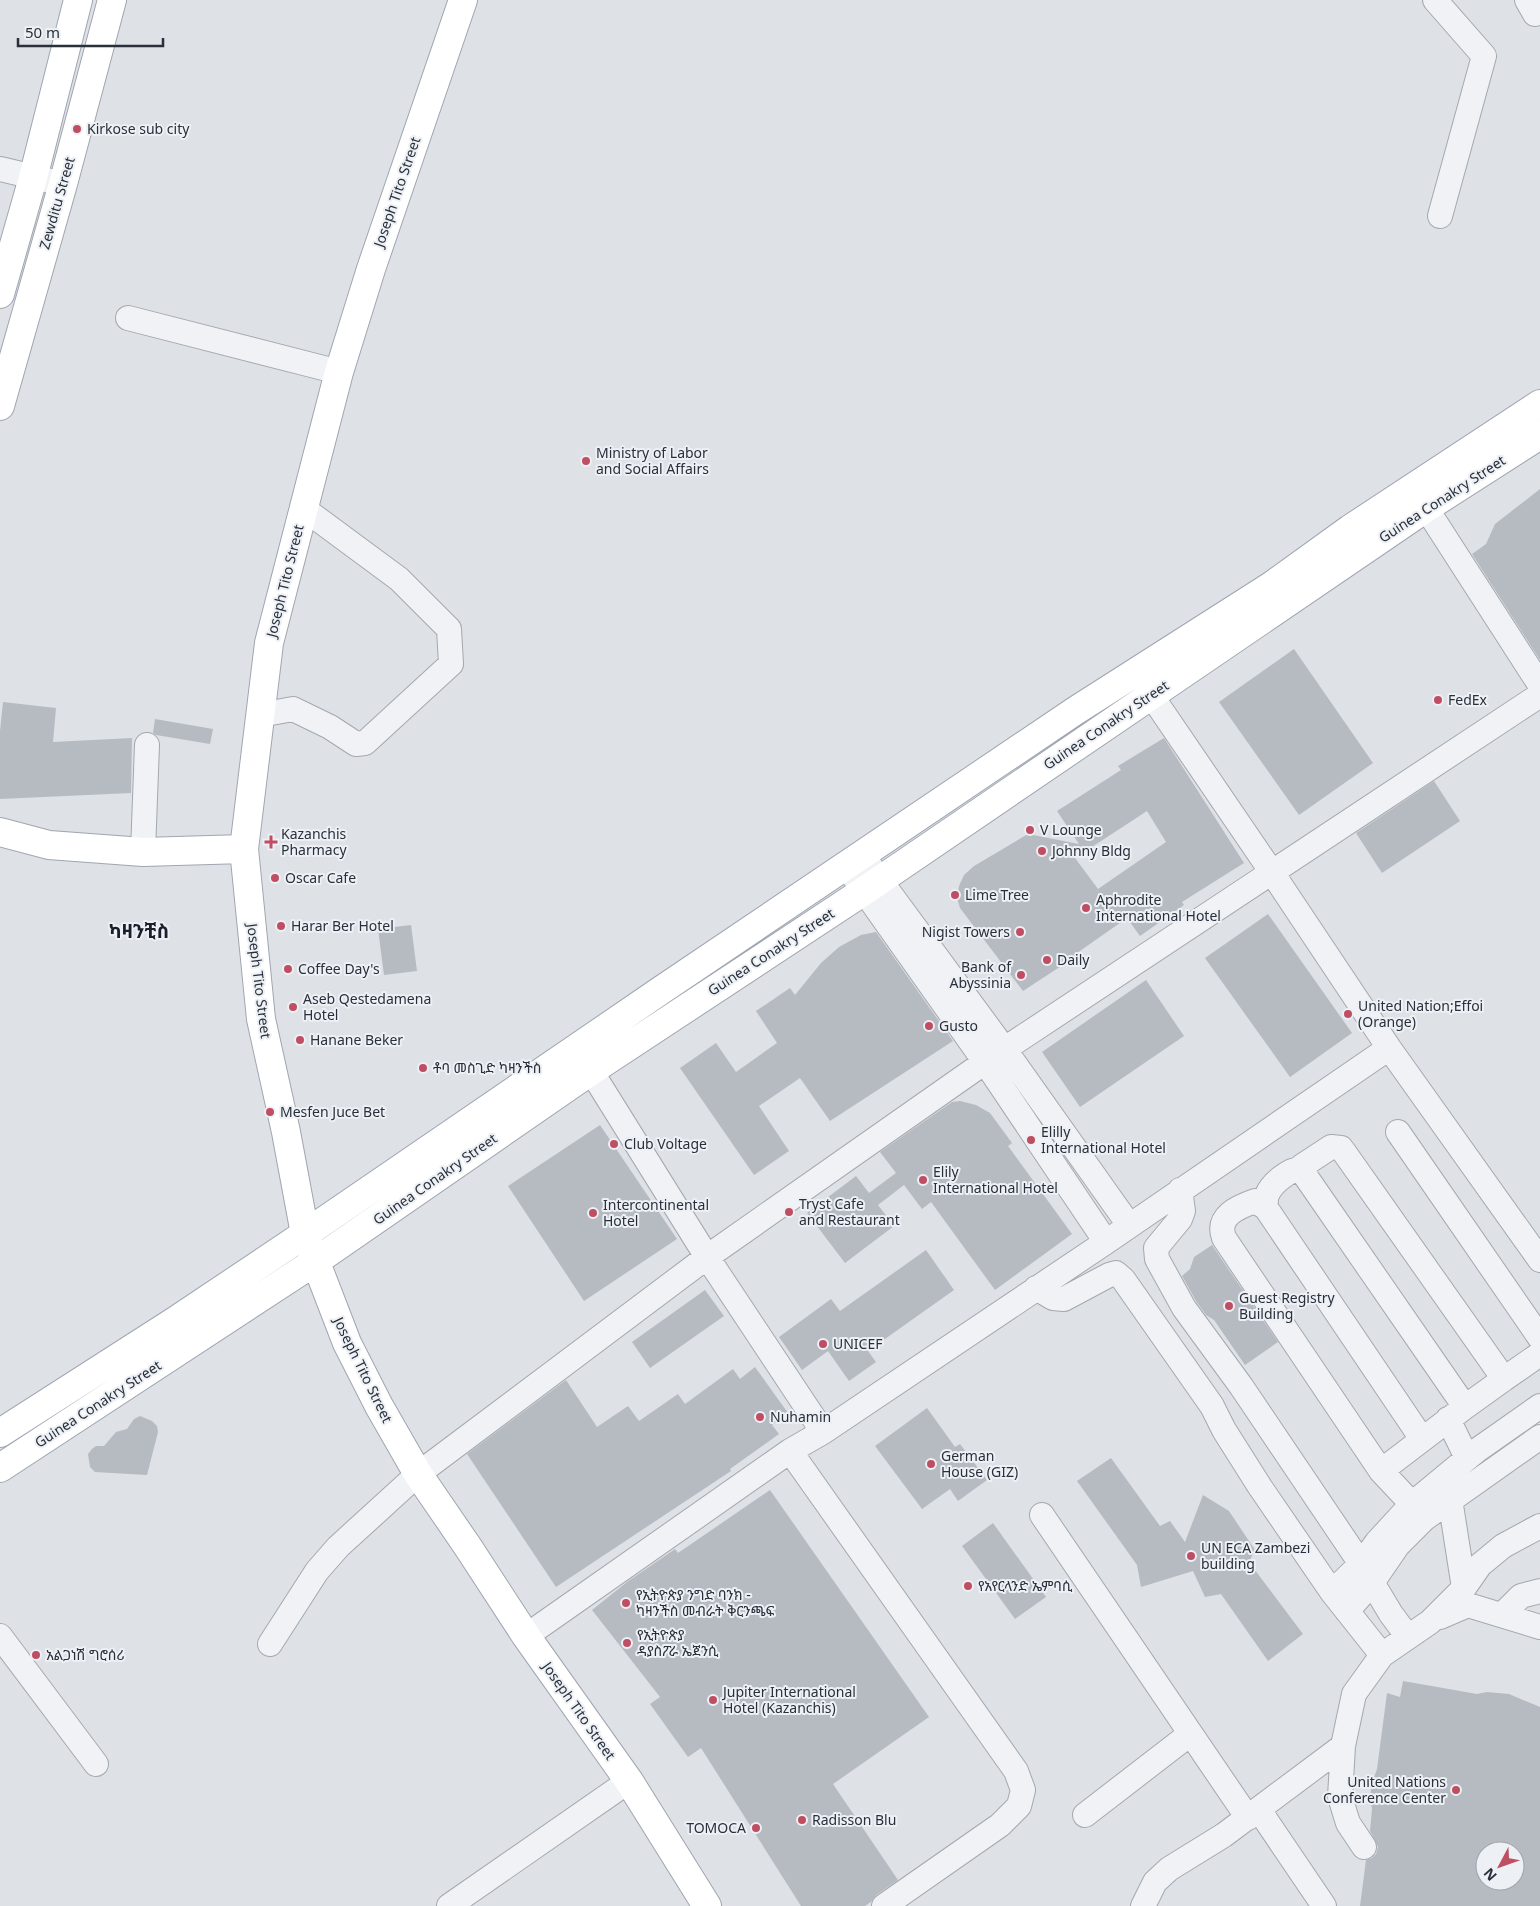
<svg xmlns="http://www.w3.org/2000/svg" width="1540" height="1906" viewBox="0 0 1540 1906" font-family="'Noto Sans','Noto Sans Ethiopic',sans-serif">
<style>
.building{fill:#b6bbc2;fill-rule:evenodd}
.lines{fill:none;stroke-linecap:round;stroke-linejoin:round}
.minor-casing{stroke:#a4a8af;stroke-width:26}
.major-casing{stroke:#9fa6b1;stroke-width:30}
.minor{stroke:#f0f2f5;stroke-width:24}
.major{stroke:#fff;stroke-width:28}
.poi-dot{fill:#c04e63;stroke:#edf0f4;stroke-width:2}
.labels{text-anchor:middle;stroke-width:4;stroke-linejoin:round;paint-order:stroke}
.poi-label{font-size:14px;fill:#29303b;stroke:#edf0f4;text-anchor:start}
.street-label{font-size:14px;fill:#29303b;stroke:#edf0f4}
.district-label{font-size:19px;font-weight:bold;fill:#1b212c;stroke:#edf0f4}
</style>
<rect width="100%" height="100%" fill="#dee1e6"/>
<path class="building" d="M1540,489V660L1472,554L1486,544L1495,524Z
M1294,649L1373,763L1299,815L1219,702Z
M3,702L56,708L53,742L132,738L131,793L0,799V731Z
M155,719L213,729L210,744L156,735L153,733Z
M1164,738L1244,863L1182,902L1184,905L1140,936L1127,918L1077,953L1078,955L1023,991L960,908L957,898L959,886L964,875L974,866L1028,834L1079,844L1057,811L1121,770L1118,766ZM1147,811L1166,842L1098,889L1075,858Z
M1434,781L1460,821L1382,873L1356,833Z
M1268,914L1352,1033L1290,1077L1205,958Z
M411,925L417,971L384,975L378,929Z
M876,932L953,1041L830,1121L800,1078L759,1106L789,1151L754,1175L680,1068L716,1043L736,1072L777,1043L756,1011L790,988L795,995L821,963L839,947L861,935Z
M1146,980L1184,1036L1080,1107L1042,1052Z
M960,1101L976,1105L990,1113L1012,1143L1008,1146L1072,1234L995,1290L931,1202L922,1209L904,1185L878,1205L894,1226L845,1263L807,1213L856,1176L869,1193L896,1173L880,1152L952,1102Z
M600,1125L677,1239L584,1301L508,1186Z
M1212,1245L1278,1342L1245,1365L1214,1320L1206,1315L1196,1301L1182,1276L1190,1269L1194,1257Z
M926,1250L954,1290L868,1351L876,1362L849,1381L828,1351L802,1370L779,1337L831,1299L840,1311Z
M705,1290L724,1316L650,1368L632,1342Z
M755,1367L788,1413L772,1425L779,1434L730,1469L731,1471L556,1587L467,1454L566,1380L597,1427L628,1406L639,1421L678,1394L685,1404L733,1369L740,1379Z
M927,1408L955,1447L960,1444L987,1480L958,1501L950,1489L922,1509L875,1446Z
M140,1416L152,1421L157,1426L158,1432L147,1475L95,1472L90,1467L88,1454L92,1449L96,1446H104L116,1432L127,1429L134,1419Z
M1111,1458L1160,1526L1170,1521L1185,1542L1203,1495L1229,1511L1255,1550L1249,1562L1303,1634L1268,1661L1221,1594L1205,1597L1193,1571L1141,1587L1137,1565L1077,1481Z
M770,1490L929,1717L833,1784L898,1880L876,1895L871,1902L865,1906H801L701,1748L688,1757L650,1704L660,1697L592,1610L627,1582L675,1549L678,1553Z
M993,1523L1046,1597L1015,1619L962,1546Z
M1403,1681L1477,1694L1487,1692L1509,1694L1540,1707V1906H1360L1366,1860L1372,1858L1376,1854L1378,1847L1370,1831L1372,1809L1370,1797L1372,1783L1377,1769L1387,1693L1400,1697ZM1485,1851H1515V1881H1485Z"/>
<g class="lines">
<defs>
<path id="minor" d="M1435,0L1484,56L1440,216
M1527,0L1535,14
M0,169L63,184
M128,318L339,372
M1426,508L1540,685
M1151,695L1271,871L1389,1048L1540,1260
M260,715L293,709L330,727L356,744L365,743L451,664L449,629L399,579L303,508
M143,852L147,745
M863,856L880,880L1005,1050L1129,1225
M847,867L985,1062L1106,1242
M591,1071L707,1257L823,1432
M1398,1132L1540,1338
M1331,1147L1341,1148L1344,1152L1504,1379L1465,1407L1302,1171V1166Z
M1180,1190L1183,1211L1180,1219L1156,1248L1157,1259L1184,1308L1241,1386L1361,1564L1391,1614L1408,1637
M1266,1208C1266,1203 1265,1200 1267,1195C1271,1184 1290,1168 1302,1169
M1036,1288L1053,1298L1064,1299L1109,1275L1116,1273L1123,1279L1212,1406L1224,1430L1260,1487L1332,1592L1382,1655
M1504,1379L1540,1354
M1448,1419L1467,1458
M790,1451L1016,1771L1023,1790L1019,1806L1000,1825L884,1906
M1381,1471L1465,1407
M1444,1488L1450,1499L1464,1588
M1412,1504L1381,1471L1224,1238C1216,1216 1238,1207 1255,1201L1266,1208L1422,1439
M1042,1515L1248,1818
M1332,1592L1361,1564L1377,1542L1412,1504L1476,1451L1540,1406
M1347,1611L1372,1583L1398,1545L1424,1519L1540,1437
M1502,1615L1521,1596L1540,1591
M1440,1617L1468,1605L1540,1627
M0,1636L96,1764
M526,1636L790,1451L823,1432L1106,1242L1389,1048
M270,1644L317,1571L338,1547L418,1474L707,1257L985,1062L1540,695
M1259,1810L1324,1906
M1085,1815L1190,1734
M1364,1847L1348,1823L1340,1797L1343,1746L1354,1694L1382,1655L1430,1622L1464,1588L1480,1565L1503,1546L1540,1526
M449,1906L629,1781
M1143,1906L1155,1882L1169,1869L1224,1835L1343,1746"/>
<path id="major" d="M463,0L371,269L339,372L269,643L244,849L261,1019L286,1132L305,1234L347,1343L379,1406L418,1474L468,1547L526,1636L629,1781L707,1906
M0,294L33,178L78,0
M0,406L63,184L112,0
M0,832L49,845L143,852L244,849
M0,1433L175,1321L305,1234L660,991L1075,711L1271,586L1350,529L1540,404
M0,1468L316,1261L591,1071L864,891L1426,508L1540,435"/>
</defs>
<use href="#minor" class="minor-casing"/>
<use href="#major" class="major-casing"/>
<use href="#minor" class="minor"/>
<use href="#major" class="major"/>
</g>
<g class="poi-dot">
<circle cx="77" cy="129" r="5"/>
<circle cx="586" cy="461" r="5"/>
<circle cx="1438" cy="700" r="5"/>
<circle cx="1030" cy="830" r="5"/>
<path d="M268.5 834.5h5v5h5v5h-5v5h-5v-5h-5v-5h5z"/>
<circle cx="1042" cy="851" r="5"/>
<circle cx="275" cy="878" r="5"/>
<circle cx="955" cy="895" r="5"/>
<circle cx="1086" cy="908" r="5"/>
<circle cx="281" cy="926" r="5"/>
<circle cx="1020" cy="932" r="5"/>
<circle cx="1047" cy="960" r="5"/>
<circle cx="288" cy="969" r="5"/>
<circle cx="1021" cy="975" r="5"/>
<circle cx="293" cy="1007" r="5"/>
<circle cx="1348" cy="1014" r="5"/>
<circle cx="929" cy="1026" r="5"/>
<circle cx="300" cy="1040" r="5"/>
<circle cx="423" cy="1068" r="5"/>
<circle cx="270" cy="1112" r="5"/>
<circle cx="1031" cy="1140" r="5"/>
<circle cx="614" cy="1144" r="5"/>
<circle cx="923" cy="1180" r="5"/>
<circle cx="789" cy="1212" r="5"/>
<circle cx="593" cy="1213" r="5"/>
<circle cx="1229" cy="1306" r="5"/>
<circle cx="823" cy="1344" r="5"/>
<circle cx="760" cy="1417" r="5"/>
<circle cx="931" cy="1464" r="5"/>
<circle cx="1191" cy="1556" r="5"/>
<circle cx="968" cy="1586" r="5"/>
<circle cx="626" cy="1603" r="5"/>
<circle cx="627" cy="1643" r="5"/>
<circle cx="36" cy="1655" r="5"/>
<circle cx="713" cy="1700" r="5"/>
<circle cx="1456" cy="1790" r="5"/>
<circle cx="802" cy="1820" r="5"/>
<circle cx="756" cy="1828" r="5"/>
</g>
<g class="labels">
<g class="poi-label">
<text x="87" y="134">Kirkose sub city</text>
<text x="596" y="458">Ministry of Labor<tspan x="596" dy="16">and Social Affairs</tspan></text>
<text x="1448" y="705">FedEx</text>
<text x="1040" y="835">V Lounge</text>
<text x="281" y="839">Kazanchis<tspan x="281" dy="16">Pharmacy</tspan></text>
<text x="1052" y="856">Johnny Bldg</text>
<text x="285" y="883">Oscar Cafe</text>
<text x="965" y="900">Lime Tree</text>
<text x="1096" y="905">Aphrodite<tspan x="1096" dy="16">International Hotel</tspan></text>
<text x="291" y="931">Harar Ber Hotel</text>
<text x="1010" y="937" text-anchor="end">Nigist Towers</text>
<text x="1057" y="965">Daily</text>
<text x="1011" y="972" text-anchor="end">Bank of<tspan x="1011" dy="16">Abyssinia</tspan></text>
<text x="298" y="974">Coffee Day's</text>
<text x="303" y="1004">Aseb Qestedamena<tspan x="303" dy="16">Hotel</tspan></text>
<text x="1358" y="1011">United Nation;Effoi<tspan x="1358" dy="16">(Orange)</tspan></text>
<text x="939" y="1031">Gusto</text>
<text x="310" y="1045">Hanane Beker</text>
<text x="433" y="1073">ቶባ መስጊድ ካዛንችስ</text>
<text x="280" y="1117">Mesfen Juce Bet</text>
<text x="1041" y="1137">Elilly<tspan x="1041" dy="16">International Hotel</tspan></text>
<text x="624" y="1149">Club Voltage</text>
<text x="933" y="1177">Elily<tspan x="933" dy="16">International Hotel</tspan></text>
<text x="799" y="1209">Tryst Cafe<tspan x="799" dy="16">and Restaurant</tspan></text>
<text x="603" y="1210">Intercontinental<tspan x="603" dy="16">Hotel</tspan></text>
<text x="1239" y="1303">Guest Registry<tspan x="1239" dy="16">Building</tspan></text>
<text x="833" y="1349">UNICEF</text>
<text x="770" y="1422">Nuhamin</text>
<text x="941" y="1461">German<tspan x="941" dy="16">House (GIZ)</tspan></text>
<text x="1201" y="1553">UN ECA Zambezi<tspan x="1201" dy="16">building</tspan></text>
<text x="978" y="1591">የአየርላንድ ኤምባሲ</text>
<text x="636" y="1600">የኢትዮጵያ ንግድ ባንክ -<tspan x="636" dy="16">ካዛንችስ መብራት ቅርንጫፍ</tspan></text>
<text x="637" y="1640">የኢትዮጵያ<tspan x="637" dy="16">ዳያስፖራ ኤጀንሲ</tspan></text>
<text x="46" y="1660">አልጋነሽ ግሮሰሪ</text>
<text x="723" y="1697">Jupiter International<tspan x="723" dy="16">Hotel (Kazanchis)</tspan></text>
<text x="1446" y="1787" text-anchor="end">United Nations<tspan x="1446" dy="16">Conference Center</tspan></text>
<text x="812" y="1825">Radisson Blu</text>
<text x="746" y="1833" text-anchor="end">TOMOCA</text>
</g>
<g class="street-label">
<text transform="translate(397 192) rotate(-71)" y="5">Joseph Tito Street</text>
<text transform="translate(57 203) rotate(-74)" y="5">Zewditu Street</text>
<text transform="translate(1442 499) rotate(-33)" y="5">Guinea Conakry Street</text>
<text transform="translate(285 581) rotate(-76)" y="5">Joseph Tito Street</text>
<text transform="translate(1106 725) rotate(-34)" y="5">Guinea Conakry Street</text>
<text transform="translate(771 952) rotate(-33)" y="5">Guinea Conakry Street</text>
<text transform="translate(259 981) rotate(83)" y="5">Joseph Tito Street</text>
<text transform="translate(435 1179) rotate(-35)" y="5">Guinea Conakry Street</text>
<text transform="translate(363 1370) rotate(64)" y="5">Joseph Tito Street</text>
<text transform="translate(98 1404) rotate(-33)" y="5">Guinea Conakry Street</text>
<text transform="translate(579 1711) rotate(55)" y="5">Joseph Tito Street</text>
</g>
<g class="district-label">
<text x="139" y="938">ካዛንቺስ</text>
</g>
</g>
<g transform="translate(1500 1866) rotate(229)"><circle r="24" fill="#edf0f4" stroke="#9fa3aa"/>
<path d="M0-4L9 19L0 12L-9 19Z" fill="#c04e63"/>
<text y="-8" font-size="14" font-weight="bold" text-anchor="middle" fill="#29303b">N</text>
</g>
<path d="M18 38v8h145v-8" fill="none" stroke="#29303b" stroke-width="2.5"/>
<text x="25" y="38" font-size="15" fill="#29303b" stroke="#edf0f4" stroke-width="4" paint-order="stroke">50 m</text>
</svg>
